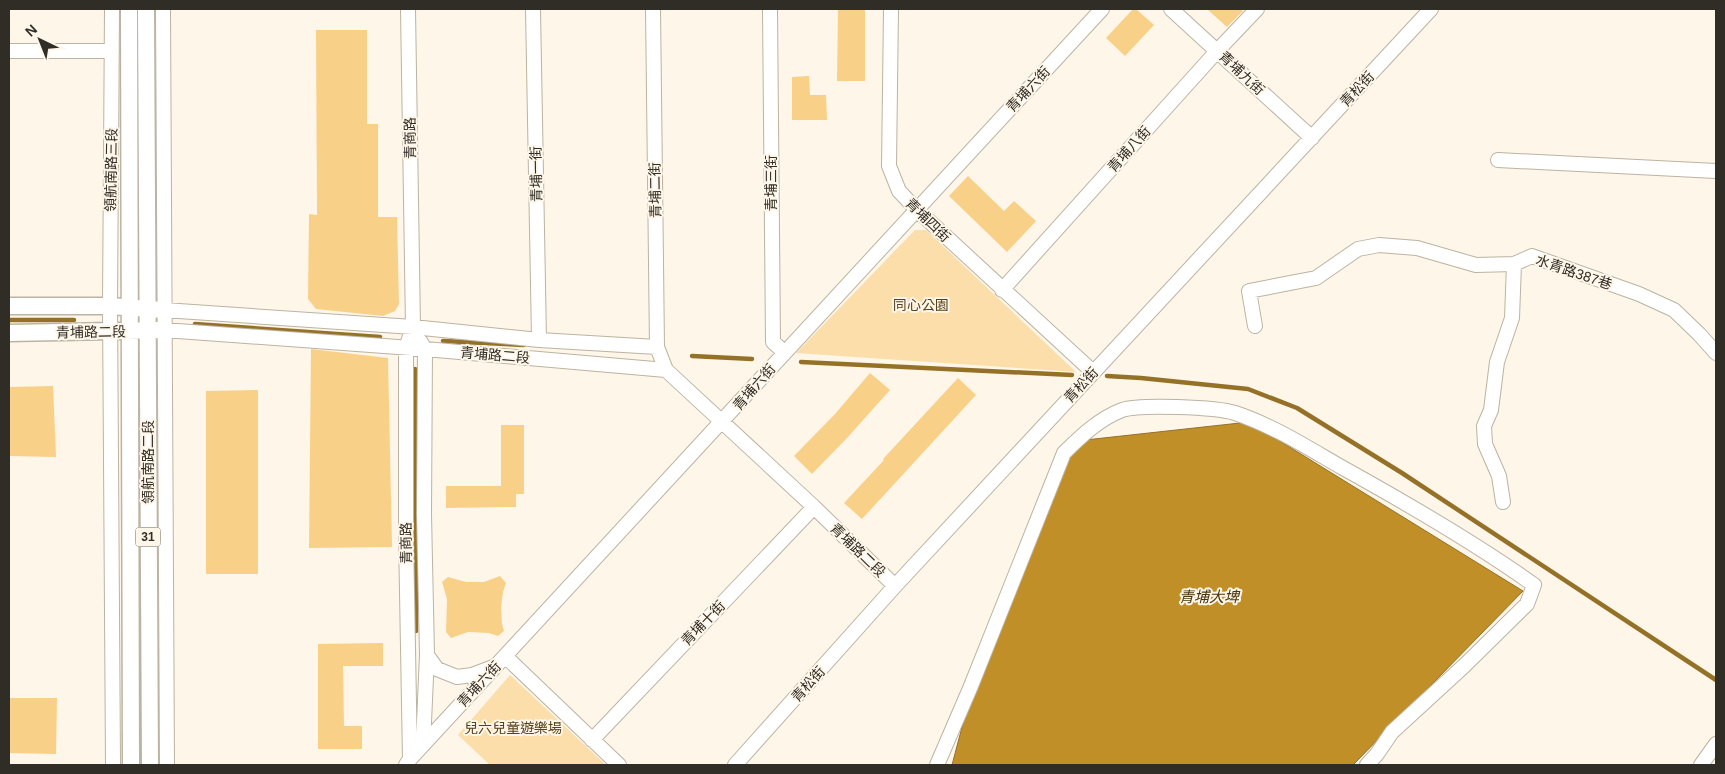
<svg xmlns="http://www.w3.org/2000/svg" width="1725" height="774" viewBox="0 0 1725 774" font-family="Helvetica,'Noto Sans TC',sans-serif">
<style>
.green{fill:#fcdeab}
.water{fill:#c08f28;stroke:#957127}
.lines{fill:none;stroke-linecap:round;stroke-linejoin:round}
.stream{stroke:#957127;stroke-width:4.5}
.building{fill:#f9d088}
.minor-casing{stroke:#bcb3a2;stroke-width:16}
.major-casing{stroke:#bcb3a2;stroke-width:19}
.minor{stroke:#fff;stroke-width:14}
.major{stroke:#fff;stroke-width:16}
.labels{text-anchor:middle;stroke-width:4;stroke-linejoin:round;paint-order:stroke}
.shield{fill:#fef6e8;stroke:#6e6960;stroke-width:1}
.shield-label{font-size:12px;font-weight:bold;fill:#302c26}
.street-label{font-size:14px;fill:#302c26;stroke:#fef6e8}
.park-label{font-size:14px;fill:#564119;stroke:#fef6e8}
.water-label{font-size:15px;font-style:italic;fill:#4a360c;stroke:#fef6e8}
</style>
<rect width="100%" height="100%" fill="#fef6e8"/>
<path class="green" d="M915,230H926L1076,372L796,353Z
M510,675L606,765H490L458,735Z"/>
<path class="water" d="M1249,422L1523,591L1353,765H952L966,712L1076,441Z"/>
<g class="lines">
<path class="stream" d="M9,320H74
M195,324L380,337
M443,341L524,345
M692,356L752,359
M801,362L1072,375
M415,369L416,631
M1107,376L1141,378L1248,389L1297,408L1402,473L1716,680"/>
</g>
<path class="building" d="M838,9H865V81H837Z
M1133,9H1136L1154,25L1125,56L1106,38Z
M1207,9H1240L1243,11L1227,27Z
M316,30H367V124H378V217H397L399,304L395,311L383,316L316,309L308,299L309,214L317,215Z
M809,76L810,95H826L827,120H792V77Z
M968,176L1004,211L1014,201L1036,221L1007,252L949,196Z
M311,349L388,358L392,547L309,548Z
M870,373L890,390L847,438L812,474L794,456L835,414Z
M958,378L976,395L862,519L844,503L884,460L883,459Z
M53,386L56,457L9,456V387Z
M258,390V574H206V391Z
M501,425H524V494H516V507L446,508V486H501Z
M500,576L506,583L503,592L501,607L502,624L504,631L498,636L489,633L468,632L451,638L446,632L447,599L442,582L448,577L466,582H484Z
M383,643V666H343L344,726H362V749H318V644Z
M9,698H57L56,754L9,753Z"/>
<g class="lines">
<defs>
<path id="minor" d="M112,9L110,306L113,765
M163,9L167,765
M408,9L413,327L406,348V537L410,759
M533,9L539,340
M653,9L657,347L666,370
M770,9L773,342L784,352
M891,9L889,166L899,191L916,209L1093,372
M1171,9L1312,138
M9,51H112
M1498,160L1716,171
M1002,290L1218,50L1257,9
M164,310L413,327L539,340L657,347
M1255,326L1249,291L1316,278L1358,249L1379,245L1417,248L1476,265L1514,264L1532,256L1639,294L1674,310L1699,334L1716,353
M164,330L425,349L666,370L814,507L895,586
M420,341L425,349L424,514L427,655L423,745
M1503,502L1499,476L1485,444L1484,426L1491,410L1497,362L1512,318L1514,264
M427,655L437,669L457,677L472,675L493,667
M505,656L619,765
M592,740L814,507
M406,765L410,759C642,510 870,258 1102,9
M735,765L895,586L1431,9
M937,765L971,686L1064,453C1081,436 1099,419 1122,410C1139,404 1216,407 1235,413C1274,426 1308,448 1343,468C1408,504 1474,542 1534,585L1527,604L1465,665L1392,732L1377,754L1367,765
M1701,765L1716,744"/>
<path id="major" d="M129,9L131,765
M146,9L150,765
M9,306H110L164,310
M9,333L164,330"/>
</defs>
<use href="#minor" class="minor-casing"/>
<use href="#major" class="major-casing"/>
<use href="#minor" class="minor"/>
<use href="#major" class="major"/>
</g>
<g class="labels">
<rect class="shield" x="135.5" y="527.5" width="25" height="19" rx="4"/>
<g class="shield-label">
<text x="148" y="541">31</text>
</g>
<g class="street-label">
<text transform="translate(1242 73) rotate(43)" y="5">青埔九街</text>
<text transform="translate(1028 89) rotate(-47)" y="5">青埔六街</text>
<text transform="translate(1357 89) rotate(-47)" y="5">青松街</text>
<text transform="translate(410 138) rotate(-91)" y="5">青商路</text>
<text transform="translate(1129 149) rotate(-48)" y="5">青埔八街</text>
<text transform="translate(111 170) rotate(-89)" y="5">領航南路三段</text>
<text transform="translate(536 174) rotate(-91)" y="5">青埔一街</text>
<text transform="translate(771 183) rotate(-90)" y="5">青埔三街</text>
<text transform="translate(655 190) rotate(-91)" y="5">青埔二街</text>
<text transform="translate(928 220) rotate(44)" y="5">青埔四街</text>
<text transform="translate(1574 272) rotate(19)" y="5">水青路387巷</text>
<text transform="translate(91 332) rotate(-1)" y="5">青埔路二段</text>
<text transform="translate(495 355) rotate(5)" y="5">青埔路二段</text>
<text transform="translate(1081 385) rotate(-47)" y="5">青松街</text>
<text transform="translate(754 387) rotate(-49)" y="5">青埔六街</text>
<text transform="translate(148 462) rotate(-90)" y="5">領航南路二段</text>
<text transform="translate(406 543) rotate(-91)" y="5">青商路</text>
<text transform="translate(858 550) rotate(44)" y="5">青埔路二段</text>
<text transform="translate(703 623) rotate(-46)" y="5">青埔十街</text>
<text transform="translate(479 684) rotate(-47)" y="5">青埔六街</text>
<text transform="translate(808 684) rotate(-48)" y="5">青松街</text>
</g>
<g class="park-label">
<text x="921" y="310">同心公園</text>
<text x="513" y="733">兒六兒童遊樂場</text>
</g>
<g class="water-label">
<text x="1209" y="602">青埔大埤</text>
</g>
</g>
<rect width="1725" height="774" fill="none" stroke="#302c26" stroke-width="20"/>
<g transform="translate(40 40) rotate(317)" stroke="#fef6e8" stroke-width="4" paint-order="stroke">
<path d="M0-4L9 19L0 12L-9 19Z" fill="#302c26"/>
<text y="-8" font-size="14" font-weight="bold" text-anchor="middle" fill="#302c26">N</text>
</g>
</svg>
